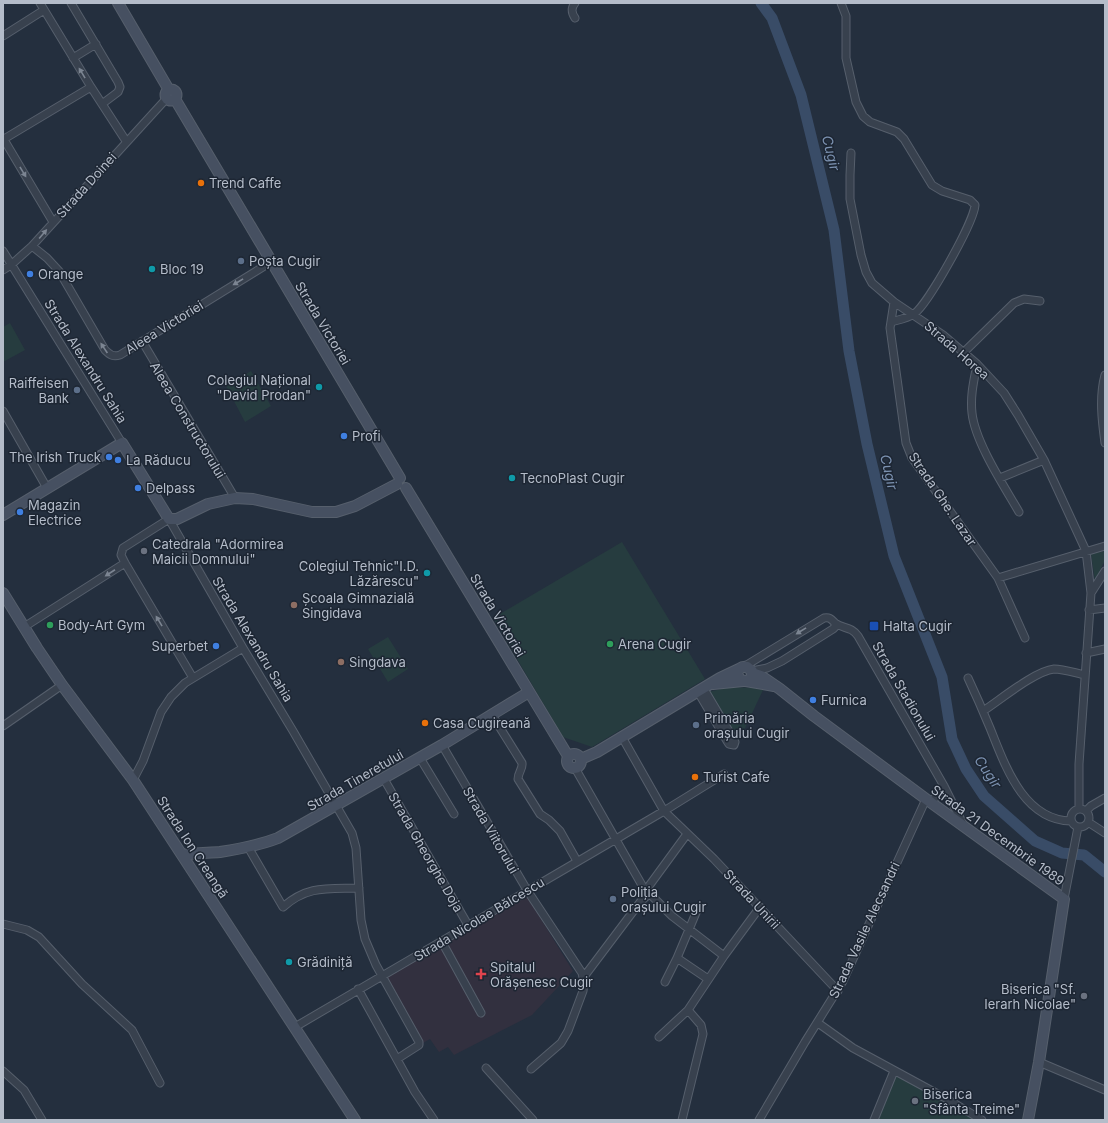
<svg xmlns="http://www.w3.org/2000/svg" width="1108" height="1123" viewBox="0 0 1108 1123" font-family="Inter,sans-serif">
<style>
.medical{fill:#32303f}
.green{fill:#263c3f}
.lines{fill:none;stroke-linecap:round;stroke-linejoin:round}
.river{stroke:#394c67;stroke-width:11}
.street-casing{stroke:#565f6c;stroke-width:9}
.secondary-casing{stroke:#565f6c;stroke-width:12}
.street{stroke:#38414e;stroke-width:7}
.secondary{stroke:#465061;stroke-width:10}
.oneway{fill:#7c8592}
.food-dot{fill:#e8710a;stroke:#1d2633;stroke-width:1.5}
.service-dot{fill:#5c6f8a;stroke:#1d2633;stroke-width:1.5}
.culture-dot{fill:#0f9aa8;stroke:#1d2633;stroke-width:1.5}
.shop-dot{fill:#3f7fe0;stroke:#1d2633;stroke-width:1.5}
.worship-dot{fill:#6b7280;stroke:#1d2633;stroke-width:1.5}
.education-dot{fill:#8d6e63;stroke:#1d2633;stroke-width:1.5}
.leisure-dot{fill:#2e9e5b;stroke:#1d2633;stroke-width:1.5}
.transit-dot{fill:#1a4fb4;stroke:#1d2633;stroke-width:1.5}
.health-dot{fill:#e0444e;stroke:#1d2633;stroke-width:1.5}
.labels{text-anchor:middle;stroke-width:3;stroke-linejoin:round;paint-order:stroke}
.poi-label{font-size:13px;fill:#b4bcc9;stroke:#1d2633;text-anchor:start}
.street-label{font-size:13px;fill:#b4bcc9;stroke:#1d2633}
.water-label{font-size:14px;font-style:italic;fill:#7c92b1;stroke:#1d2633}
</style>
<rect width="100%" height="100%" fill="#242f3e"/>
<path class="medical" d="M526,895L573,971L532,1015L454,1055L448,1047L439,1052L430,1039L423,1043L386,977Z"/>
<path class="green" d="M10,323L25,350L3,362V327Z
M251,371L271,406L245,422L226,386Z
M622,542L705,679L592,747L563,737L493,618Z
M1105,551V560L1095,581L1091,554Z
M388,637L408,669L388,682L368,649Z
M730,687L755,688L763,690L739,741L708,692Z
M896,1075L935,1095L977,1120H878Z"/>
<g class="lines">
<path class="river" d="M761,3L772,18L801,95L834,230L849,351L867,444L894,556L942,677L952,739L966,769L984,796L1035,841L1062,853L1084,855L1105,872"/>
<defs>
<path id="street" d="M40,3L91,87L126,141
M71,3L118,82L120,87L118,92L102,104
M841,3L846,16V58L856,102L863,116L870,122L897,132L904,139L932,185L942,191L970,200L975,205C974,222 928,304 914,314C908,318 898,320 891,322
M575,18C571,12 571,8 575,3
M3,36L44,10
M73,58L96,44
M3,138L53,222
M4,139L91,87
M851,153L850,175V199L861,255L866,272L872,283L894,302L943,335L977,364L1004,393L1018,415L1044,460L1086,551L1091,593L1079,764V808
M32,246L47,258L59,271L105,350C110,355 113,357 120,355L271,262
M3,251L122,443
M3,270L11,265L32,246L167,98
M894,302L890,328L905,436L906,443L912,458L998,578L1025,638
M142,341L235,498
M964,352L1014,303L1024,299L1040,301
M977,364C974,380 970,396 972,413C975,442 1004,486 1019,512
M1105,375C1099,397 1102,421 1105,443
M3,411L47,488
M1000,478L1044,460
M998,578L1105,546
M1091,593L1105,571
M1089,610L1105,608
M24,627L125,563
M1086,653L1105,649
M745,666L824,618C830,617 831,619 835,623C843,629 851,626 858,636L944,786L964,826
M752,671L767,668L782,661L833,629L835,627V623
M193,678L125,563L121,555L123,548L169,519L243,648L293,731L352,833L356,848L361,920L365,939L376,965L419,1042V1045L397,1059
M968,678C976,695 983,711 990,728C1005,765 1023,820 1071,821
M698,692L727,741L729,744L734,745L735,742L733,738L704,689
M983,711C1000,700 1035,671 1054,669C1064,669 1075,673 1085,675
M492,715L522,763C523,769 518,772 518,779L540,814L549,820L560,831L577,861
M3,726L62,685
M622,737L664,811L714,859L838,991
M442,745L527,890L582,973L584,982L583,991L568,1031L561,1043L531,1069
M420,758L454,814
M575,768L643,887L672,916L724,956
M384,779L468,925
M133,780L143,761L161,712L171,697L185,683L243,648
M931,803L944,786
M1071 818a9 9 0 1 1 18 0a9 9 0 1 1-18 0Z
M1086,811L1091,806L1105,798
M1088,822L1105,833
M248,847L283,907C308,885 328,889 359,888
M646,890L687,834
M1064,899L1078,827
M3,924L27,930L39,937L82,984L132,1030L160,1083
M442,942L481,1013
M677,958L708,979
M583,978L641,901L649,894
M665,982L677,958L698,908
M358,989L415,1092L434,1120
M818,1023L853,1048L947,1099L982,1120
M295,1027L664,811L724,774
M659,1037L688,1010L724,956L760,907
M1039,1062L1105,1090
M486,1068L533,1120
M3,1071L24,1090L42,1120
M682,1120L703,1034L701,1025L688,1010
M759,1120L805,1042L843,981L926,799
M874,1120L894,1071"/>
<path id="secondary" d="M118,3L169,90
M165.5 95a5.5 5.5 0 1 1 11 0a5.5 5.5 0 1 1-11 0Z
M175,99L400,478
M406,488L568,756
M3,515L122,443L169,519H177L208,504L235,498L253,499L312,512H336L355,506L397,484
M3,593L37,648L62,685L133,780L355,1120
M752,673L761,676L780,689L814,716L926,799L1064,899L1039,1062L1028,1120
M748,681L752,677V671L747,667C741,666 738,669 737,674L740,680L774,686
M713,684L743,681
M567 761a7 7 0 1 1 14 0a7 7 0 1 1-14 0Z
M581,759L597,752L720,678L739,669
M182,855C194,853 207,853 220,852C239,849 260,845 278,838L442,745L529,692"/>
</defs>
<use href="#street" class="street-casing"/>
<use href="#secondary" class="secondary-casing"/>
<use href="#street" class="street"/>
<use href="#secondary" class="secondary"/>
</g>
<defs><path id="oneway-solid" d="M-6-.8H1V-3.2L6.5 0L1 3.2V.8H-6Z"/></defs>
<g class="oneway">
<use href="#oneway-solid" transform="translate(82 73) rotate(-121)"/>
<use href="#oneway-solid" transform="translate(23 172) rotate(59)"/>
<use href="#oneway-solid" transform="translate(43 234) rotate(-50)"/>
<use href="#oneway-solid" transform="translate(238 282) rotate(149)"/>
<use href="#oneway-solid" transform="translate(104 348) rotate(-124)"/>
<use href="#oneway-solid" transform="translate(110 573) rotate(147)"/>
<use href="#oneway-solid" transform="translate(159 621) rotate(-121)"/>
<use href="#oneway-solid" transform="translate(801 631) rotate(148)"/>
</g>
<g class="food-dot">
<circle cx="201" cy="183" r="4"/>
<circle cx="425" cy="723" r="4"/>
<circle cx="695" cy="777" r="4"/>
</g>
<g class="service-dot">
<circle cx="241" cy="261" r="4"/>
<circle cx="77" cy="390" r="4"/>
<circle cx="696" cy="725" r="4"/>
<circle cx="613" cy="899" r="4"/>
</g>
<g class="culture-dot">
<circle cx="152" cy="269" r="4"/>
<circle cx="319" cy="387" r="4"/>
<circle cx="512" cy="478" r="4"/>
<circle cx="427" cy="573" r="4"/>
<circle cx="289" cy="962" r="4"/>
</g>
<g class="shop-dot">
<circle cx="30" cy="274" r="4"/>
<circle cx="344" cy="436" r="4"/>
<circle cx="109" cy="457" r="4"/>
<circle cx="118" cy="460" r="4"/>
<circle cx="138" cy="488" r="4"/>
<circle cx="20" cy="512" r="4"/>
<circle cx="216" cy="646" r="4"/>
<circle cx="813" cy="700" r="4"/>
</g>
<g class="worship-dot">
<circle cx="144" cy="551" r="4"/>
<circle cx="1084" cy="996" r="4"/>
<circle cx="915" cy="1101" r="4"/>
</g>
<g class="education-dot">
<circle cx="294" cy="605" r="4"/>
<circle cx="341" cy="662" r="4"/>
</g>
<g class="leisure-dot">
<circle cx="50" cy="625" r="4"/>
<circle cx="610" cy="644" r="4"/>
</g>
<rect class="transit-dot" x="869" y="621" width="10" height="10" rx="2"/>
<path class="health-dot" d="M479 968h4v4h4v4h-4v4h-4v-4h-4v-4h4z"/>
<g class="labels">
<g class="poi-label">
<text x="209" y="188">Trend Caffe</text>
<text x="249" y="266">Poșta Cugir</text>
<text x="160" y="274">Bloc 19</text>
<text x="38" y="279">Orange</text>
<text x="311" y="385" text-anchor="end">Colegiul Național<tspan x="311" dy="15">"David Prodan"</tspan></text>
<text x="69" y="388" text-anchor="end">Raiffeisen<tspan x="69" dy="15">Bank</tspan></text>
<text x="352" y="441">Profi</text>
<text x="101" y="462" text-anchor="end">The Irish Truck</text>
<text x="126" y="465">La Răducu</text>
<text x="520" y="483">TecnoPlast Cugir</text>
<text x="146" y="493">Delpass</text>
<text x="28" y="510">Magazin<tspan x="28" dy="15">Electrice</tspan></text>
<text x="152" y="549">Catedrala "Adormirea<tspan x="152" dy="15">Maicii Domnului"</tspan></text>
<text x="419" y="571" text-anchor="end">Colegiul Tehnic"I.D.<tspan x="419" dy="15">Lăzărescu"</tspan></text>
<text x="302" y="603">Școala Gimnazială<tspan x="302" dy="15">Singidava</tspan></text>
<text x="58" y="630">Body-Art Gym</text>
<text x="883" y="631">Halta Cugir</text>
<text x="618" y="649">Arena Cugir</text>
<text x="208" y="651" text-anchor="end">Superbet</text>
<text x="349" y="667">Singdava</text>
<text x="821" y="705">Furnica</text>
<text x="704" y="723">Primăria<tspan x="704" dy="15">orașului Cugir</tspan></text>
<text x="433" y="728">Casa Cugireană</text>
<text x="703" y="782">Turist Cafe</text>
<text x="621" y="897">Poliția<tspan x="621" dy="15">orașului Cugir</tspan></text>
<text x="297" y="967">Grădiniță</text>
<text x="490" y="972">Spitalul<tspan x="490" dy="15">Orășenesc Cugir</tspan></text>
<text x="1076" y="994" text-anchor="end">Biserica "Sf.<tspan x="1076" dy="15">Ierarh Nicolae"</tspan></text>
<text x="923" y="1099">Biserica<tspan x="923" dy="15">"Sfânta Treime"</tspan></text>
</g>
<g class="street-label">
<text transform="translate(86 185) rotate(-48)" y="5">Strada Doinei</text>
<text transform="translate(323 323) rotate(59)" y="5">Strada Victoriei</text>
<text transform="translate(164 327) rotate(-32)" y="5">Aleea Victoriei</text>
<text transform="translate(957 350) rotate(41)" y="5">Strada Horea</text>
<text transform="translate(86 361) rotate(58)" y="5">Strada Alexandru Sahia</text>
<text transform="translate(188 420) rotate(59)" y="5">Aleea Constructorului</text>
<text transform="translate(943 499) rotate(56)" y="5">Strada Ghe. Lazar</text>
<text transform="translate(498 615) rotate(59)" y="5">Strada Victoriei</text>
<text transform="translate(253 639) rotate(59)" y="5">Strada Alexandru Sahia</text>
<text transform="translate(904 691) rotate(60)" y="5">Strada Stadionului</text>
<text transform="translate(355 780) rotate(-30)" y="5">Strada Tineretului</text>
<text transform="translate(491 830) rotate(60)" y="5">Strada Viitorului</text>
<text transform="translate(998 835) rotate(36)" y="5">Strada 21 Decembrie 1989</text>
<text transform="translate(193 847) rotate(57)" y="5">Strada Ion Creangă</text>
<text transform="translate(426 852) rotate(60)" y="5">Strada Gheorghe Doja</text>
<text transform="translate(752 899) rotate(47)" y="5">Strada Unirii</text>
<text transform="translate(479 919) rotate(-31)" y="5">Strada Nicolae Bălcescu</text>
<text transform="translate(864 930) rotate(-65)" y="5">Strada Vasile Alecsandri</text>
</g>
<g class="water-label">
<text transform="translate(831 153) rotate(76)" y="5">Cugir</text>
<text transform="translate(889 472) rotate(77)" y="5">Cugir</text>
<text transform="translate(988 772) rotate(56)" y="5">Cugir</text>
</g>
</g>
<rect width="1108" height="1123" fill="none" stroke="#b4bcc9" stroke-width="8"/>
</svg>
